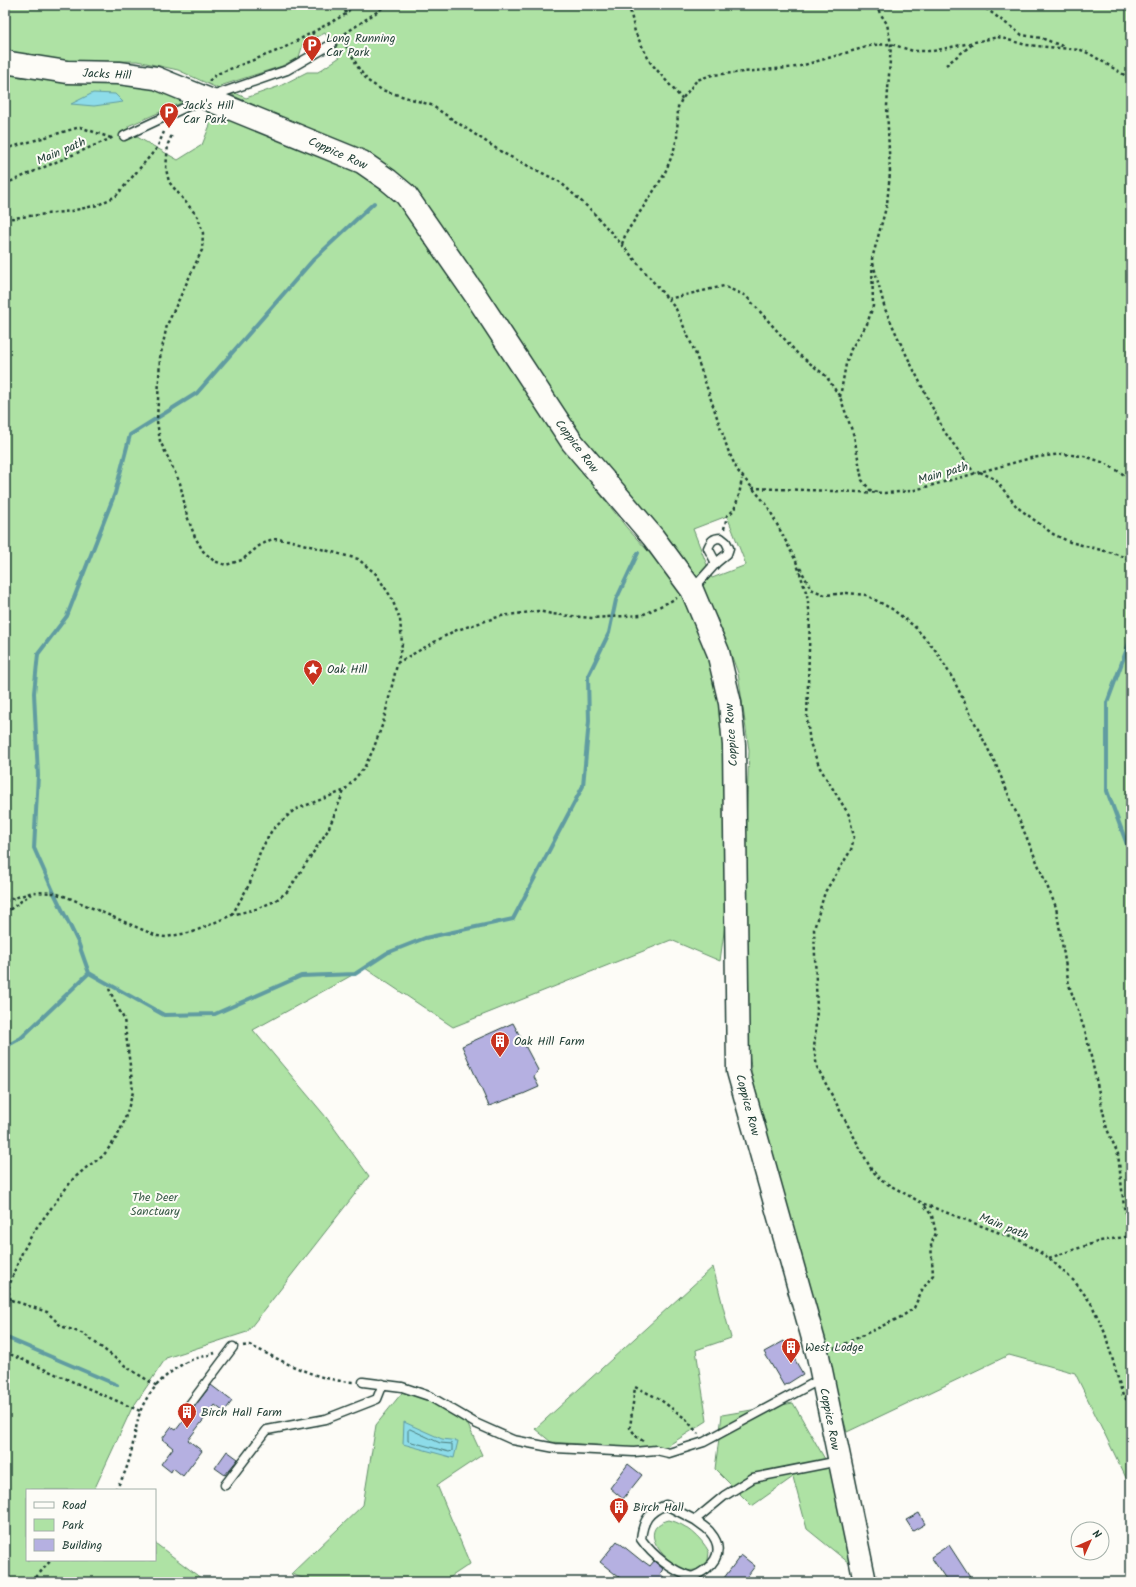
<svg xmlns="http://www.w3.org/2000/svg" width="1136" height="1587" viewBox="0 0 1136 1587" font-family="Kalam,sans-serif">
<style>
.green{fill:#aee2a4;stroke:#66906c;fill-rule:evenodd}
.water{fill:#8ddce9;stroke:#619ca1}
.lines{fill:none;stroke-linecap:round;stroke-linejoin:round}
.shore{stroke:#4b7d7c;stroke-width:1}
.stream{stroke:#619ca1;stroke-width:4}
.building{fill:#b5b0e1;stroke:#1f3d34}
.lane-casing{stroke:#1f3d34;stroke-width:11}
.secondary-casing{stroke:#1f3d34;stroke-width:25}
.path{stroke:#1f3d34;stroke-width:2.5;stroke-dasharray:3 3;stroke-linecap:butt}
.lane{stroke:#fdfcf7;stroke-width:8}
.secondary{stroke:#fdfcf7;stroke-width:22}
.labels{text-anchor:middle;stroke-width:4;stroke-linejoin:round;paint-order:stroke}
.poi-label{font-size:12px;fill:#1f3d34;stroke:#fdfcf7;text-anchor:start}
.street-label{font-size:12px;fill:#1f3d34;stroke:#fdfcf7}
.park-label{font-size:12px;fill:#3c5e4a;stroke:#fdfcf7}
</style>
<rect width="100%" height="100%" fill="#fdfcf7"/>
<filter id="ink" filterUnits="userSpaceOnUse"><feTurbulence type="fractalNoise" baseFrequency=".025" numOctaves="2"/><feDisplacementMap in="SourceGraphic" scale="8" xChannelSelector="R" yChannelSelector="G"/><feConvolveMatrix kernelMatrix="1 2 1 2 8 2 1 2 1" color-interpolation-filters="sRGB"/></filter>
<g filter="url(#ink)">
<path class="green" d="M5,5H1131V1488L1075,1373L1009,1355L847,1432L754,1092L745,1019L744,880L749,750L738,673L718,620L683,561L631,498L572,422L477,279L390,168L178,70L137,61L38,62L5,51ZM325,33L340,57L318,72H307L280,86L246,98L220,86L282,66L299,57L303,44ZM727,516L746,565L712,578L693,529Z
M5,71L19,77L71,82L124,81L195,97L128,126L130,133L178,160L202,145L210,125L207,107L318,153L375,180L405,206L567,452L627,528L669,574L705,639L719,680L728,760V903L720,961L671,940L453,1027L365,968L253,1030L326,1117L369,1176L247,1332L166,1358L131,1410L94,1490H27V1560H155V1543L206,1582H5Z
M713,1267L731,1338L696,1350L707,1421L661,1450L551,1442L535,1429Z
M405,1389L461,1410L482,1455L437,1485L470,1564L443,1582H314L291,1574L363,1505L376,1425Z
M793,1403L854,1510L849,1563L807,1529L793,1477L752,1506L715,1469L722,1415Z
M669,1520C686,1524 701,1537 709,1552L708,1560L697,1570C693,1570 688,1571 685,1570C666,1563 634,1529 669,1520Z"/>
<path class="water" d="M93,93L115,94L123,102L94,106L71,104Z
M404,1422L442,1439L458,1441L454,1458L403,1444Z"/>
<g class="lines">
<path class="shore" d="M410,1429L440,1443L452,1444V1451L449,1452L408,1441V1431Z"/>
<path class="stream" d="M1131,638L1107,703V791L1131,855
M89,973L164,1015L215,1014L301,976L355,974L387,953L425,938L513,919L583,786L589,721L588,676L609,633L616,600L638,553
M5,1047L21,1038L89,973L78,942L54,893L34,848L38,775L34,693L38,654L67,616L115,493L130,435L197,393L313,260L374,203
M5,1337L117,1385"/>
</g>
<path class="building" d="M513,1023L538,1070L534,1077L539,1087L523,1094L489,1106L462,1046Z
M784,1341L803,1374L784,1386L764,1352Z
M211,1385L232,1401L224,1412L215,1405L188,1440L202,1451L183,1476L173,1468L171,1472L161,1464L173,1448L162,1439L171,1427L176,1430Z
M227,1451L238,1459L225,1475L215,1468Z
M628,1464L642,1475L623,1499L610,1488Z
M919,1513L925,1524L913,1531L906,1520Z
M617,1541L643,1562V1561L650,1566L654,1561L663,1569L660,1574L670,1582H625L600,1562Z
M949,1545L973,1582H948L931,1557Z
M741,1555L755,1566L743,1582H721Z"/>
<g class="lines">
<defs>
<path id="lane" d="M212,96L287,70L332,44
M124,136L201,100
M692,590L716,563L708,548C711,541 713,538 721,538L726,542L729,548L727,554L716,563
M363,1382L402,1387L429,1396L475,1423L513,1440L555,1448L634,1452L656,1450L669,1453L704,1442L821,1379
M188,1407L233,1347
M225,1485L267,1430L326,1419L377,1399L383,1384
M695,1520L666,1505C648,1512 643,1521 641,1539C653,1556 672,1571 692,1577C711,1569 728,1553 710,1532C707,1528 700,1524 695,1520L724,1496L753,1478L839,1461"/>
<path id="secondary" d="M5,61L10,63L67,72L119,73L156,78L362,162L388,180L406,195L476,296L572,442L653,537L692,590L718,652L730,703L734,745L738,1071L818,1356L865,1582"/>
</defs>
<use href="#lane" class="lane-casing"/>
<use href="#secondary" class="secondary-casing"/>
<path class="path" d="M343,5L346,13
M629,5L635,32L650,62L682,99
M981,5L1022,35L1041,38L1065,47
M312,32L317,41
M340,37L387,5
M342,41L349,50L359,69L368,81L382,90L431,105L503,153L560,182L591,210L630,254L676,309L695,352L728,450L737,470L767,505L796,561L807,595L810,616L807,719L810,743L820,768L849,815L854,837L851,850L825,892L814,929L817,1010L814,1049L817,1067L871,1169L882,1181L924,1204L1021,1241L1049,1258L1075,1282L1091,1303L1105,1333L1123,1396L1131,1404
M946,65L974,43
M209,81L217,74L282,49L346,14L353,5
M5,149L80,127L111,138
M5,184L114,137
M5,219L71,211L98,205L116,196L157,148L164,132
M622,244L626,233L648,200L664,175L673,153L677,138L678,107L682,99L697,80L712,75L797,67L873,45L891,44L913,51H933L998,37L1026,45L1081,50L1090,54L1131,79
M873,263L885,309L899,340L944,431L975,474
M668,299L724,286L746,296L797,353L826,376L840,397L854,436L862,480L870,490L877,492
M840,397L846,364L851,349L867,324L873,306L872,259L887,204L890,173L887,106L891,44L887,24L875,5
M980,472L995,479L1017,507L1053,534L1070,542L1113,553L1131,560
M752,488L885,493L911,491L1031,458L1061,454L1084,456L1105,463L1131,479
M724,529L727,516L734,510L739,495L742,479
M800,568L811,589L825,595L847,593L866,595L892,609L914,626L936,651L953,679L996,765L1056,907L1069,985L1086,1034L1107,1129L1118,1154L1124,1207L1131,1232
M397,663L454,631L501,616L538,611L552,614L591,618L642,615L677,598
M5,901L33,892L54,893L67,897L157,936L166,937L193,932L232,915L256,909L275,901L288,891L328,830L344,791L364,768L373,750L383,723L402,644L400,619L391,597L376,574L358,559L288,540L272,539L259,546L242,560L226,565L214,561L203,551L195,537L187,516L180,483L160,441L157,421L160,358L167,325L202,250L203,233L198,217L169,182L166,169L168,144L172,135
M5,913L31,894
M232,915L250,883L260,852L272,830L294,810L343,791
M1049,1258L1100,1241L1131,1236
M5,1300H11L47,1312L61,1326L84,1334L128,1368L157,1386
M11,1300L8,1290L14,1272L22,1253L34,1231L73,1179L87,1167L103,1156L117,1137L124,1122L133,1092L131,1073L124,1019L117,1006L109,989
M243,1346L249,1345C283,1361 316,1381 354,1382
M834,1349L901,1317L914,1308L922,1290L933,1275L931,1244L936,1233L932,1216L924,1205
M5,1352L140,1411
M643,1441L637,1437L630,1428L635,1387L658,1398L686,1419L698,1434
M115,1490C133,1465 132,1439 140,1412C148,1390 170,1369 191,1360C199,1357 207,1356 215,1353
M32,1582L51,1560"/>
<use href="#lane" class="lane"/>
<use href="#secondary" class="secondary"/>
</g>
</g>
<defs>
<symbol id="parking-pin" viewBox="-11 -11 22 30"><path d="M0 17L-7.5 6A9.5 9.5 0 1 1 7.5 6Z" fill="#c8321e" stroke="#fdfcf7"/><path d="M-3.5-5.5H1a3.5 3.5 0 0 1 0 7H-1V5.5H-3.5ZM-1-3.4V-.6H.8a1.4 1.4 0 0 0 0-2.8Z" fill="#fff"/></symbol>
<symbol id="sight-pin" viewBox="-11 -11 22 30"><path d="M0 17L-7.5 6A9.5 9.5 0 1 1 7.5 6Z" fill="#c8321e" stroke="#fdfcf7"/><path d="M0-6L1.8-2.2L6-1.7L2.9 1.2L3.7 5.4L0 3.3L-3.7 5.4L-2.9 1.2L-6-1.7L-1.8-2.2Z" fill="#fff"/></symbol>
<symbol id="building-pin" viewBox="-11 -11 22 30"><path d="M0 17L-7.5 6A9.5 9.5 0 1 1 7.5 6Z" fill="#c8321e" stroke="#fdfcf7"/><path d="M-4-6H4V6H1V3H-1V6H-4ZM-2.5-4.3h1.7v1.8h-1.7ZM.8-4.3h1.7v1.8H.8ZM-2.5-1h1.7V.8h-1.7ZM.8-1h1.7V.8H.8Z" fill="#fff"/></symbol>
</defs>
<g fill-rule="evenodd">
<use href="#parking-pin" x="301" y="34" width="22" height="30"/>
<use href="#parking-pin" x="158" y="101" width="22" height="30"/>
<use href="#sight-pin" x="302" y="658" width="22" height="30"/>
<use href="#building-pin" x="489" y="1030" width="22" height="30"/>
<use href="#building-pin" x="780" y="1336" width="22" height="30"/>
<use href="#building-pin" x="176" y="1401" width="22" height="30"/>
<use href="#building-pin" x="608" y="1496" width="22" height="30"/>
</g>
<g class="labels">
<g class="poi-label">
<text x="326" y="42">Long Running<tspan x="326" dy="14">Car Park</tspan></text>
<text x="183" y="109">Jack's Hill<tspan x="183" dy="14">Car Park</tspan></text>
<text x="327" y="673">Oak Hill</text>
<text x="514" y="1045">Oak Hill Farm</text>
<text x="805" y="1351">West Lodge</text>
<text x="201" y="1416">Birch Hall Farm</text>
<text x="633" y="1511">Birch Hall</text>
</g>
<g class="street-label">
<text transform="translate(107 74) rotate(3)" y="4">Jacks Hill</text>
<text transform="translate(61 151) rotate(-23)" y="4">Main path</text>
<text transform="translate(338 153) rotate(24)" y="4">Coppice Row</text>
<text transform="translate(577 446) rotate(53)" y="4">Coppice Row</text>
<text transform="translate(943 473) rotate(-16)" y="4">Main path</text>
<text transform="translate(731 735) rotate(-94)" y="4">Coppice Row</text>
<text transform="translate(748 1105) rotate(75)" y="4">Coppice Row</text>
<text transform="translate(1004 1226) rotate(22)" y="4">Main path</text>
<text transform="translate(830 1419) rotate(79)" y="4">Coppice Row</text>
</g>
<g class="park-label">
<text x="155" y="1201">The Deer<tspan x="155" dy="14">Sanctuary</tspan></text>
</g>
</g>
<rect width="1136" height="1587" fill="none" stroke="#fdfcf7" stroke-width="20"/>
<rect x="10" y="10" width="1116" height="1567" fill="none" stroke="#1f3d34" stroke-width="1.5" filter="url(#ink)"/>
<rect x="26" y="1489" width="130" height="72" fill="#fdfcf7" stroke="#a4b0a9"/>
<rect x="34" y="1502" width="20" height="6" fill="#fdfcf7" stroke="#a4b0a9"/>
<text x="62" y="1509" font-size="12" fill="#1f3d34">Road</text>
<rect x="34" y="1519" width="20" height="12" fill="#aee2a4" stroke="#a4b0a9"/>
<text x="62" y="1529" font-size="12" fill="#1f3d34">Park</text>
<rect x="34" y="1539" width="20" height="12" fill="#b5b0e1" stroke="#a4b0a9"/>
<text x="62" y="1549" font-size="12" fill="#1f3d34">Building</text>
<g transform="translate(1090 1541) rotate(45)"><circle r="19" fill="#fdfcf7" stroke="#a4b0a9"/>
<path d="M0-3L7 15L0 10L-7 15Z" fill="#c8321e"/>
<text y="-6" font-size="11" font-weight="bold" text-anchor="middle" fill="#1f3d34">N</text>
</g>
</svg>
